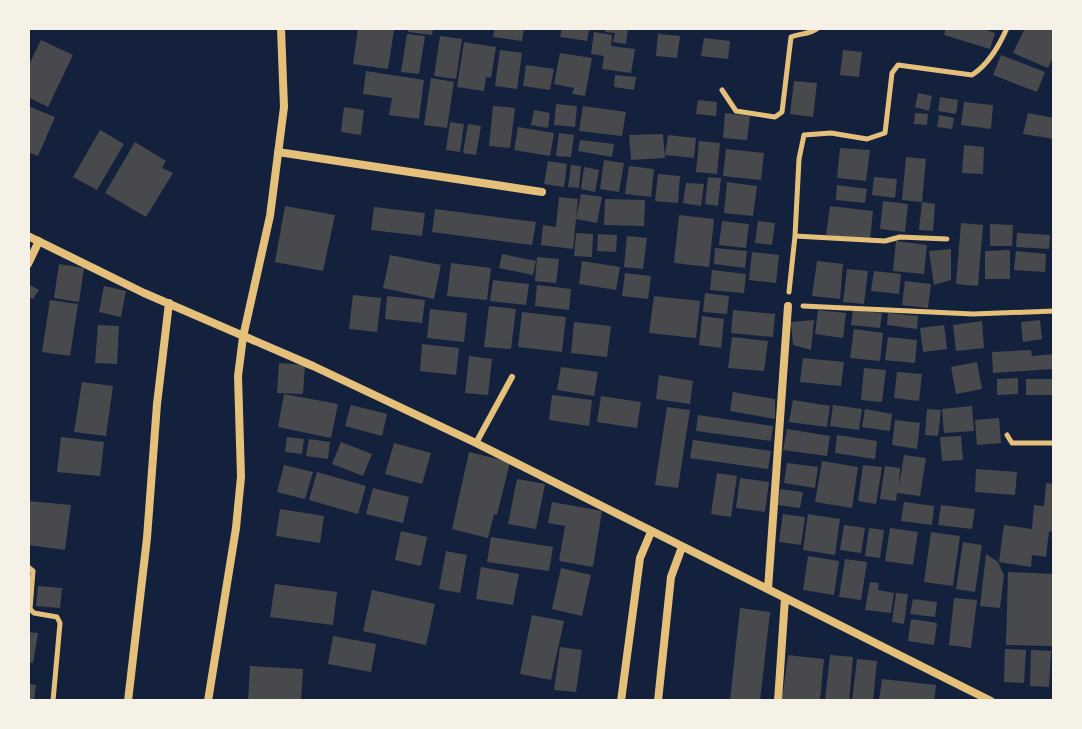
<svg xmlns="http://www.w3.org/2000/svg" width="1082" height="729" viewBox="0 0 1082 729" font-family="'Source Sans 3',sans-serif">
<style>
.building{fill:#48494c}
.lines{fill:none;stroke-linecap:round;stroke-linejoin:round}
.path{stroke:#e5c07b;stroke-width:5}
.service{stroke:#e5c07b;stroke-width:6}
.minor{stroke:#e5c07b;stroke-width:8}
</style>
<rect width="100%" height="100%" fill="#14213d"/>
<path class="building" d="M358,28L394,30L388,69L353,64Z
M408,28H433L432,35L408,32Z
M495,28H524L522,41L493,37Z
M562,28L589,30L587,41L560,37Z
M605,28H628L626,44L613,42L615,33L605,32Z
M946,28H980L995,33L990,49L944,35Z
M1025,28H1054V55L1048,68L1013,53Z
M594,32L612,35L611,46L635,49L631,73L602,69L604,56L591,54Z
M407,34L425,36L419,74L401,72Z
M658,34L680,36L677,58L656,56Z
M440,36L462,39L456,79L434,76Z
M704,38L730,41L728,59L701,56Z
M41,40L73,55L48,107L28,97V67Z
M464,42L496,47L491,78L486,77L484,91L457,87Z
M500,50L522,53L517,89L495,86Z
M843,50L862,52L859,77L840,75Z
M560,53L592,58L585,96L572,94L574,88L554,84Z
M1001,55L1045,72L1037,92L993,75Z
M526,65L554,69L550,90L523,86Z
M366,71L424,80L419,119L389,115L392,98L363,94Z
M615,75L636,77L634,90L614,87Z
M431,78L454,82L447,128L424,125Z
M794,81L817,83L813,117L790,114Z
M918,93L932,96L929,111L915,107Z
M940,97L958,100L956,114L938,111Z
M698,100L717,102L716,116L696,114Z
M964,102L993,105L991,129L961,125Z
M556,104L577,106L575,127L554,125Z
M28,106L55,117L38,156L28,152Z
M493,106L515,108L510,148L489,146Z
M583,106L626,112L622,136L579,131Z
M344,107L364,110L361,135L341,132Z
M534,110L550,113L548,128L531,125Z
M725,113L750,116L747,140L723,138Z
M915,113L928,114L927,125L914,124Z
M1028,113L1054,118V139L1023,134Z
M939,115L954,118L952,129L937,127Z
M450,122L464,124L460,152L446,150Z
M468,124L481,126L476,155L463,153Z
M518,127L554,133L550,156L514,150Z
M100,130L124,144L97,190L73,177Z
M559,133L574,135L571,157L556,156Z
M663,134L665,158L631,160L629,135Z
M668,135L696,138L694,158L665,155Z
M580,140L614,144L612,157L578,151Z
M699,141L720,143L717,174L696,172Z
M135,142L166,161L162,168L173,173L146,217L105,193Z
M964,145L984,147L983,174L962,173Z
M840,148L870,150L866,181L837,178Z
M726,149L764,153L761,180L723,176Z
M906,157L926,159L922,202L902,200Z
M604,160L624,163L619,192L600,189Z
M548,161L567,164L564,187L544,184Z
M571,165L581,166L579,188L568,187Z
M629,166L654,169L651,197L625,194Z
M584,167L599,170L595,192L581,189Z
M658,174L680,176L678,203L655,201Z
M708,177L721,178L718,206L705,204Z
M874,177L897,179L895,198L872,195Z
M727,182L757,186L753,216L724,213Z
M686,183L704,184L701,206L683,203Z
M837,185L867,189L865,203L836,200Z
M581,194L602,197L597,223L576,219Z
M559,197L578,199L573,249L541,245L543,225L556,227Z
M605,199L645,200L644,226L604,225Z
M883,201L908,204L905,232L880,229Z
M922,202L935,204L933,231L919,230Z
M285,206L335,215L323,271L275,262Z
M830,206L873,211L870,240L826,235Z
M374,207L425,213L422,236L371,230Z
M435,209L536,222L532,245L432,232Z
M679,215L714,219L709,267L674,263Z
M722,221L749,224L746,248L719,245Z
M758,221L775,223L772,245L755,243Z
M961,223L983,225L978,286L956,284Z
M990,224L1013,225L1012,246H990Z
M576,233L593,234L592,257L574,256Z
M1017,233L1050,235L1049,249L1016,247Z
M598,234L617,235L616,252L597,251Z
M627,236L647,238L643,269L624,267Z
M896,241L927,245L924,274L893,271Z
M715,248L747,251L745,268L714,264Z
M951,249V280L934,285L929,251Z
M1010,250V279H985V251Z
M1016,251L1046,254L1045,272L1014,270Z
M752,252L779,255L776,283L749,280Z
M502,254L536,261L533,275L499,268Z
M390,255L441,265L434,299L383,288Z
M537,257L559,259L556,283L535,281Z
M582,261L620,267L616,290L579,284Z
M817,261L843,264L840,299L812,296Z
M451,263L491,268L487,300L447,296Z
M59,264L84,268L79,302L54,298Z
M847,269L868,271L864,304L843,302Z
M712,270L746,274L744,293L710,290Z
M874,271L901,274L899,294L871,291Z
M625,273L651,276L648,299L622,296Z
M493,280L529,284L526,305L490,301Z
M905,281L931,284L928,308L902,305Z
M28,284L39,290L33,299L28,296Z
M537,285L571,289L569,310L535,306Z
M104,286L126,291L121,317L99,312Z
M705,293L729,296L727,314L703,312Z
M353,295L381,298L377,332L349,329Z
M387,296L425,300L422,323L385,319Z
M654,296L700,301L696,338L649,333Z
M50,300L78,304L70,356L42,352Z
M489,306L516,309L511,349L484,347Z
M430,309L467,313L464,342L427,338Z
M733,310L775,314L773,337L731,333Z
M818,310L846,313L843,338L815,334Z
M853,310L882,313L880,328L851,325Z
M522,312L566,317L562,352L518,347Z
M888,313L918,316L917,329L887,325Z
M702,316L724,319L721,348L699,345Z
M814,320L811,350L793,345L791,322Z
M1040,320L1042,339L1023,342L1021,322Z
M982,321L984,348L956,351L953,325Z
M574,322L611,326L607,357L571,353Z
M98,325L119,326L117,364L95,363Z
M944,325L947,349L923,352L920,328Z
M854,329L883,333L880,361L850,358Z
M732,337L768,341L764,371L728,368Z
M888,337L917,340L915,363L885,360Z
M422,344L459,348L456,375L420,371Z
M1031,350L1032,356L1054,354V369L993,373L992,352Z
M469,356L492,359L488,395L465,393Z
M803,358L844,362L841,386L800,382Z
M977,362L982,389L956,394L951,367Z
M279,363L305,365L303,394L277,393Z
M561,367L598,372L594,396L557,390Z
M864,368L886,370L882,402L861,400Z
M897,372L922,374L919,401L894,398Z
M659,375L693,381L690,404L656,399Z
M1018,378V394L997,395V379Z
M1026,379H1054V395H1026Z
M82,382L113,386L106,436L74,432Z
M733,392L775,399V419L730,411Z
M284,394L338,404L331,438L278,427Z
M552,395L592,400L589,426L549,420Z
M601,396L641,402L637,428L597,422Z
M793,400L830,406L827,427L789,422Z
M351,405L387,414L382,436L345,426Z
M833,405L862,409L859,430L830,426Z
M972,406L974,431L944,433L942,409Z
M667,407L690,410L678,488L655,485Z
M865,409L892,414L890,431L862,427Z
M927,409L941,410L938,436L925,435Z
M698,415L773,426L771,441L696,431Z
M999,418L1001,443L977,445L975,420Z
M895,420L920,423L917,449L892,445Z
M787,429L830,436L827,456L783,450Z
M837,435L877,441L875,459L835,453Z
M961,436L963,460L942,461L940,437Z
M61,437L104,442L100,476L57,472Z
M287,437L304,439L302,454L285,452Z
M309,439L330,442L328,459L306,456Z
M693,440L771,451L768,469L690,458Z
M341,442L372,454L363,476L332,464Z
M394,443L431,453L422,484L385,474Z
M469,452L510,462L497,515L494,514L488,538L452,529Z
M904,455L926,458L920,496L897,493L896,501L880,499L885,466L900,468L899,486Z
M822,461L858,467L852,508L815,502Z
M787,463L818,467L815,488L784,483Z
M284,465L313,472L305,499L277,492Z
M863,465L882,467L876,504L858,501Z
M976,469L1017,472L1015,495L975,492Z
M317,472L366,486L358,514L309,500Z
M717,473L737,476L731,517L711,514Z
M740,478L769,482L765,512L736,508Z
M517,479L545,484L536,529L508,524Z
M1046,483L1054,484V532L1049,531L1046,557L1032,555L1031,567L999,562L1004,525L1032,529L1034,505L1044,506Z
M373,488L409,497L403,523L366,514Z
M780,489L803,492L800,508L778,505Z
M28,501L71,505L65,550L28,545Z
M552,502L602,511L593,567L559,561L565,526L548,523Z
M904,502L934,506L932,525L901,521Z
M941,505L975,509L972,529L938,525Z
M280,509L324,516L320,543L276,536Z
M783,514L805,517L801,545L779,542Z
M808,514L840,519L835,555L803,550Z
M844,525L865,528L861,553L840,550Z
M869,528L884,530L880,558L865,556Z
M890,528L918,532L913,565L885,561Z
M401,531L427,537L421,566L395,560Z
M931,532L960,536L953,586L924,582Z
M491,537L553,547L549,571L487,562Z
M963,542L982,545L975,592L956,589Z
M446,551L467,555L460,593L439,589Z
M986,554L998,562L1004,575L1000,608L980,606Z
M808,556L839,561L834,595L803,590Z
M845,559L867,562L861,600L839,597Z
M481,567L519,574L513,605L476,599Z
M561,568L591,575L582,616L552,609Z
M1008,572L1054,574L1053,646L1006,645Z
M870,582L879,583L878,590L894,593L891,613L865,610Z
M275,584L337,592L333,625L270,617Z
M38,586L62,588L60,608L36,606Z
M372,590L435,604L426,645L363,631Z
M896,593L908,594L904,624L892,622Z
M954,598L977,600L971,648L949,645Z
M913,599L937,602L935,617L910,614Z
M740,608L770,612L760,701H730Z
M532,615L564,621L551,680L520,674Z
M911,619L937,623L934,645L908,641Z
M28,632L38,633L33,663L28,662Z
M333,636L376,644L371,672L328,664Z
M560,647L582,650L576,692L554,690Z
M1005,649L1026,650L1024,683L1004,682Z
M1031,650L1051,651L1049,687L1030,686Z
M788,655L824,659L820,701L782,700Z
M830,655L853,657L849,701L825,700Z
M857,659L877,661L873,701H852Z
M250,666L303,669L301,701H248Z
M882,679L936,685L934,701H879Z
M28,684L36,685L34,701H28Z"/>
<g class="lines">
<path class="path" d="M722,90L736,111L775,117L782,112L791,37C800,33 809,35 818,28
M795,236L885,241L900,237L947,239
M789,292L795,236L799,159L804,135L831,133L867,139L885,133L892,73L898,65L972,75C989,64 999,46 1007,28
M803,306L973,314L1054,311
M1007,435L1012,443H1054
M28,567L33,571L30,609L34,613L57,617L60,623L53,701"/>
<path class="service" d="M476,443L512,377"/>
<path class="minor" d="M278,152L542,192
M28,236L144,293L313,366L476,443L991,701
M28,264L39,241
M768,589L788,306
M128,701L147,538L157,404L169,303
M208,701L236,528L241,477L238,376L243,337L270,216L284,107L281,28
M621,701L640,558L651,532
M658,701L671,577L682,547
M778,701L785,598"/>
</g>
<rect width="1082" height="729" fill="none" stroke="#f6f1e7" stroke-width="60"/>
</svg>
